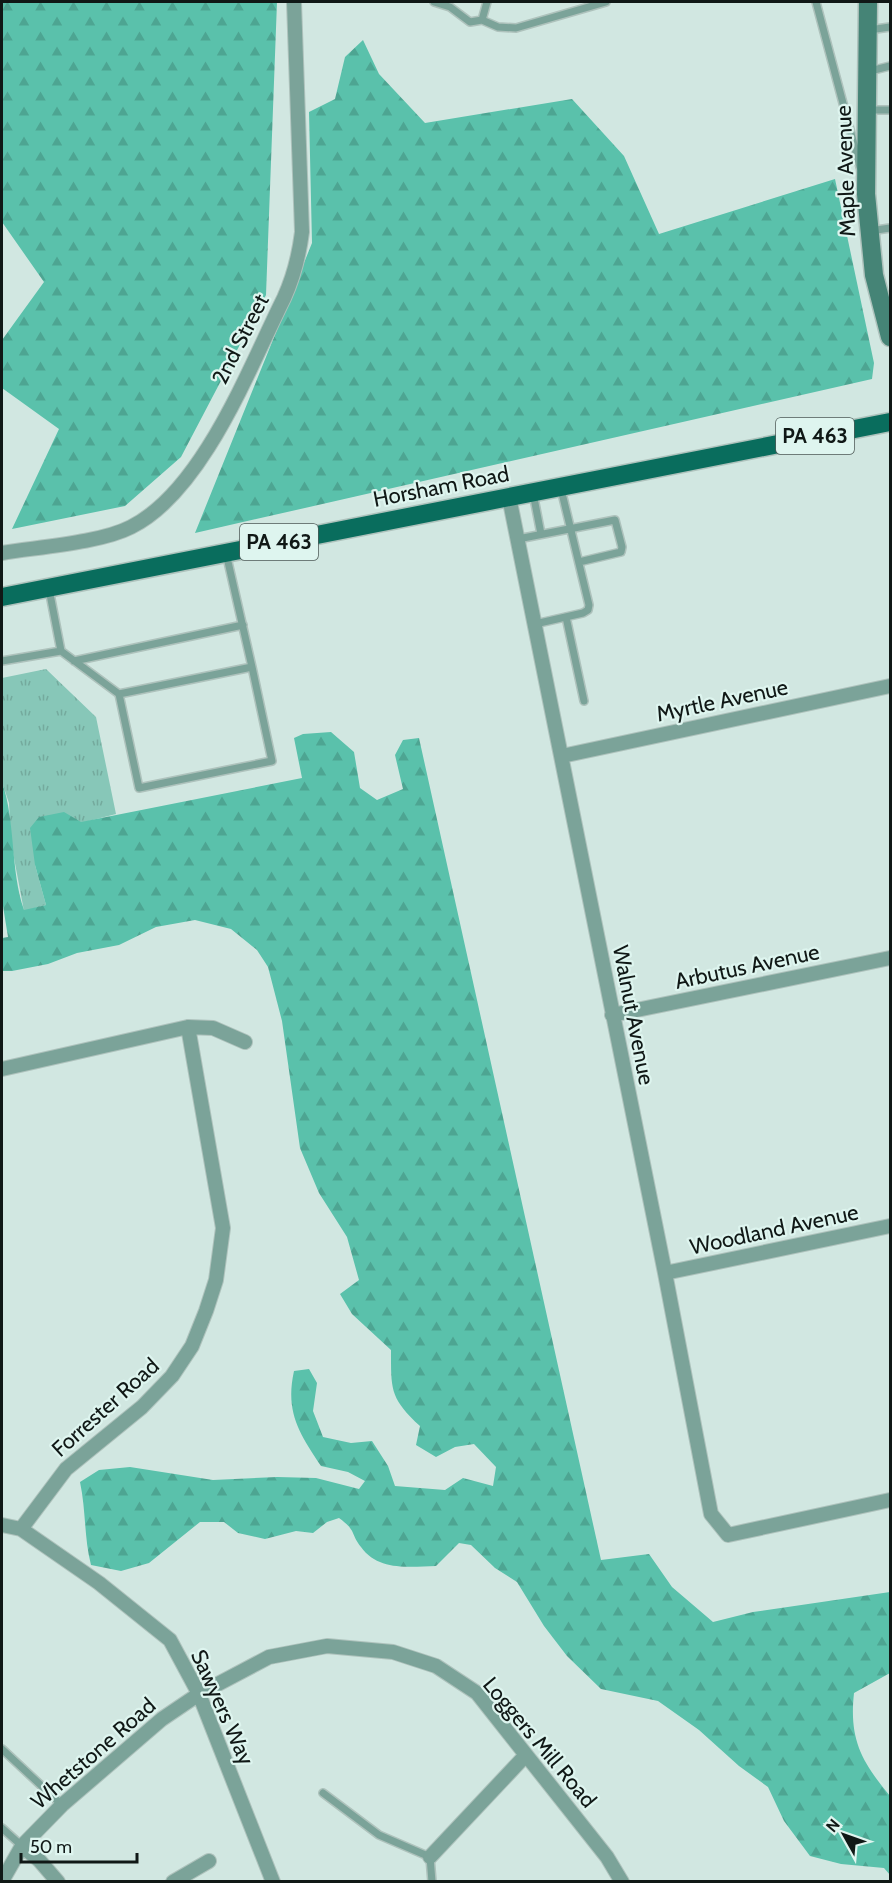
<svg xmlns="http://www.w3.org/2000/svg" width="892" height="1883" viewBox="0 0 892 1883" font-family="Cabin,sans-serif">
<style>
.grass{fill:url(#grass-tufts)}
.forest{fill:url(#forest-firs)}
.lines{fill:none;stroke-linecap:round;stroke-linejoin:round}
.lane-casing{stroke:#aec2bc;stroke-width:10}
.street-casing{stroke:#aec2bc;stroke-width:16}
.secondary-casing{stroke:#aec2bc;stroke-width:21}
.primary-casing{stroke:#aec2bc;stroke-width:21}
.lane{stroke:#7ba399;stroke-width:7}
.street{stroke:#7ba399;stroke-width:14}
.secondary{stroke:#458476;stroke-width:18}
.primary{stroke:#096d5d;stroke-width:18}
.labels{text-anchor:middle;stroke-width:4.5;stroke-linejoin:round;paint-order:stroke}
.shield{fill:#def5ef;stroke:#4e5a57;stroke-width:1.5}
.shield-label{font-size:21px;font-weight:bold;fill:#101816}
.street-label{font-size:22px;fill:#101816;stroke:#def5ef}
</style>
<defs>
<pattern id="grass-tufts" width="24" height="20" patternUnits="userSpaceOnUse" patternTransform="scale(1.5)"><rect width="24" height="20" fill="#87c7b8"/><path d="M3 7l-1-3M5 7V3M7 7l1-3M15 17l-1-3M17 17v-4M19 17l1-3" fill="none" stroke="#74aa9d"/></pattern>
<pattern id="forest-firs" width="22" height="20" patternUnits="userSpaceOnUse" patternTransform="scale(1.5)"><rect width="22" height="20" fill="#5ac1ab"/><path d="M5 1l3.5 6h-7zM16 11l3.5 6h-7z" fill="#4da592"/></pattern>
</defs>
<rect width="100%" height="100%" fill="#d1e7e1"/>
<path class="grass" d="M46,669L96,717L116,814L81,823L35,865L46,905L24,911L11,842L9,803L2,782V678Z"/>
<path class="forest" d="M2,2H277L266,295L181,457L125,506L12,529L59,429L2,388V340L44,282L2,222Z
M363,40L379,74L425,123L572,99L624,156L659,234L835,179L874,363L872,379L195,533L312,243L309,112L335,99L345,57Z
M331,732L354,752L360,788L377,800L403,789L395,755L403,740L419,738L601,1560L649,1554L672,1587L713,1622L753,1612L890,1592V1673L854,1693C849,1739 861,1761 890,1796V1875L884,1868L841,1864L810,1856L784,1821L768,1787L739,1766L699,1730L658,1701L601,1689L567,1656L544,1626L517,1582L495,1568L471,1545L459,1543L436,1566C409,1567 378,1571 361,1547C350,1533 357,1531 339,1518L327,1522L313,1533L296,1531L265,1539L238,1533L224,1522H200L149,1563L121,1571L91,1565C84,1538 86,1510 80,1482L99,1470L130,1467L213,1480L277,1477L316,1478L359,1489L365,1481L348,1472L321,1466C299,1433 285,1412 294,1371L309,1369L317,1383L313,1411L323,1437L351,1443L372,1441L388,1466L395,1486L445,1490L463,1478L493,1486L496,1467L474,1444L455,1447L436,1457L416,1445L420,1426C390,1398 391,1390 391,1350L352,1314L340,1294L359,1280L347,1237L319,1193L300,1148L282,1021L268,967L257,950L231,929L195,920L156,927L119,945L77,953L48,964L12,971H2V938L8,937L2,900V782C16,823 10,869 24,910L46,905L35,865L30,828L39,817L64,812L81,822L302,778L294,738L303,734Z"/>
<g class="lines">
<defs>
<path id="lane" d="M434,2L450,7L470,22L482,20L487,2
M816,2L860,167
M482,20L498,27L516,28L606,2
M869,30L890,27
M870,71L890,66
M869,110H890
M870,231L890,228
M533,493L541,534
M518,539L615,520L622,547L621,552L579,562
M49,589L61,651
M566,617L584,701
M535,624L583,613L588,610L589,605L561,489
M2,661L61,651L119,694L252,667L226,553
M74,661L243,625
M119,694L139,788L272,761L252,667
M2,1749L62,1805
M323,1793L379,1835L430,1857L432,1882
M2,1828L22,1846"/>
<path id="street" d="M509,497L665,1273L711,1514L728,1535L890,1500
M2,553C38,547 100,543 131,527C203,491 249,368 284,298C294,276 299,256 302,232L294,2
M562,756L890,686
M612,1015L890,958
M2,1069L188,1027L213,1028L245,1042
M665,1273L890,1226
M2,1525L21,1529L99,1583L170,1640L199,1694L273,1882
M21,1529L66,1469L142,1407L172,1376L192,1346L206,1311L216,1280L223,1228L188,1027
M22,1846L39,1860L58,1882
M430,1857L525,1756
M2,1881L22,1846L62,1805L162,1719L199,1694L269,1657L327,1646L393,1652L436,1666L477,1693L607,1857L622,1882
M173,1882L209,1861"/>
<path id="secondary" d="M868,2L866,194L874,275L890,337"/>
<path id="primary" d="M2,597L890,422"/>
</defs>
<use href="#lane" class="lane-casing"/>
<use href="#street" class="street-casing"/>
<use href="#secondary" class="secondary-casing"/>
<use href="#primary" class="primary-casing"/>
<use href="#lane" class="lane"/>
<use href="#street" class="street"/>
<use href="#secondary" class="secondary"/>
<use href="#primary" class="primary"/>
</g>
<g class="labels">
<g class="shield">
<rect x="776" y="418" width="78" height="36" rx="4.5"/>
<rect x="240" y="524" width="78" height="36" rx="4.5"/>
</g>
<g class="shield-label">
<text x="815" y="443">PA 463</text>
<text x="279" y="549">PA 463</text>
</g>
<g class="street-label">
<text transform="translate(845 171) rotate(-92)" y="8">Maple Avenue</text>
<text transform="translate(240 339) rotate(-63)" y="8">2nd Street</text>
<text transform="translate(441 486) rotate(-11)" y="8">Horsham Road</text>
<text transform="translate(722 700) rotate(-12)" y="8">Myrtle Avenue</text>
<text transform="translate(747 966) rotate(-12)" y="8">Arbutus Avenue</text>
<text transform="translate(634 1015) rotate(79)" y="8">Walnut Avenue</text>
<text transform="translate(774 1229) rotate(-12)" y="8">Woodland Avenue</text>
<text transform="translate(105 1407) rotate(-42)" y="8">Forrester Road</text>
<text transform="translate(223 1707) rotate(66)" y="8">Sawyers Way</text>
<text transform="translate(540 1742) rotate(50)" y="8">Loggers Mill Road</text>
<text transform="translate(93 1753) rotate(-41)" y="8">Whetstone Road</text>
</g>
</g>
<rect width="892" height="1883" fill="none" stroke="#101816" stroke-width="6"/>
<g transform="translate(844 1835) rotate(310)" stroke="#def5ef" stroke-width="4.5" paint-order="stroke">
<path d="M0-4.5L10 22L0 15L-10 22Z" fill="#101816"/>
<text y="-9" font-size="16" font-weight="bold" text-anchor="middle" fill="#101816">N</text>
</g>
<path d="M21 1853v9h116v-9" fill="none" stroke="#101816" stroke-width="3"/>
<text x="30" y="1853" font-size="18" fill="#101816" stroke="#def5ef" stroke-width="4.5" paint-order="stroke">50 m</text>
</svg>
